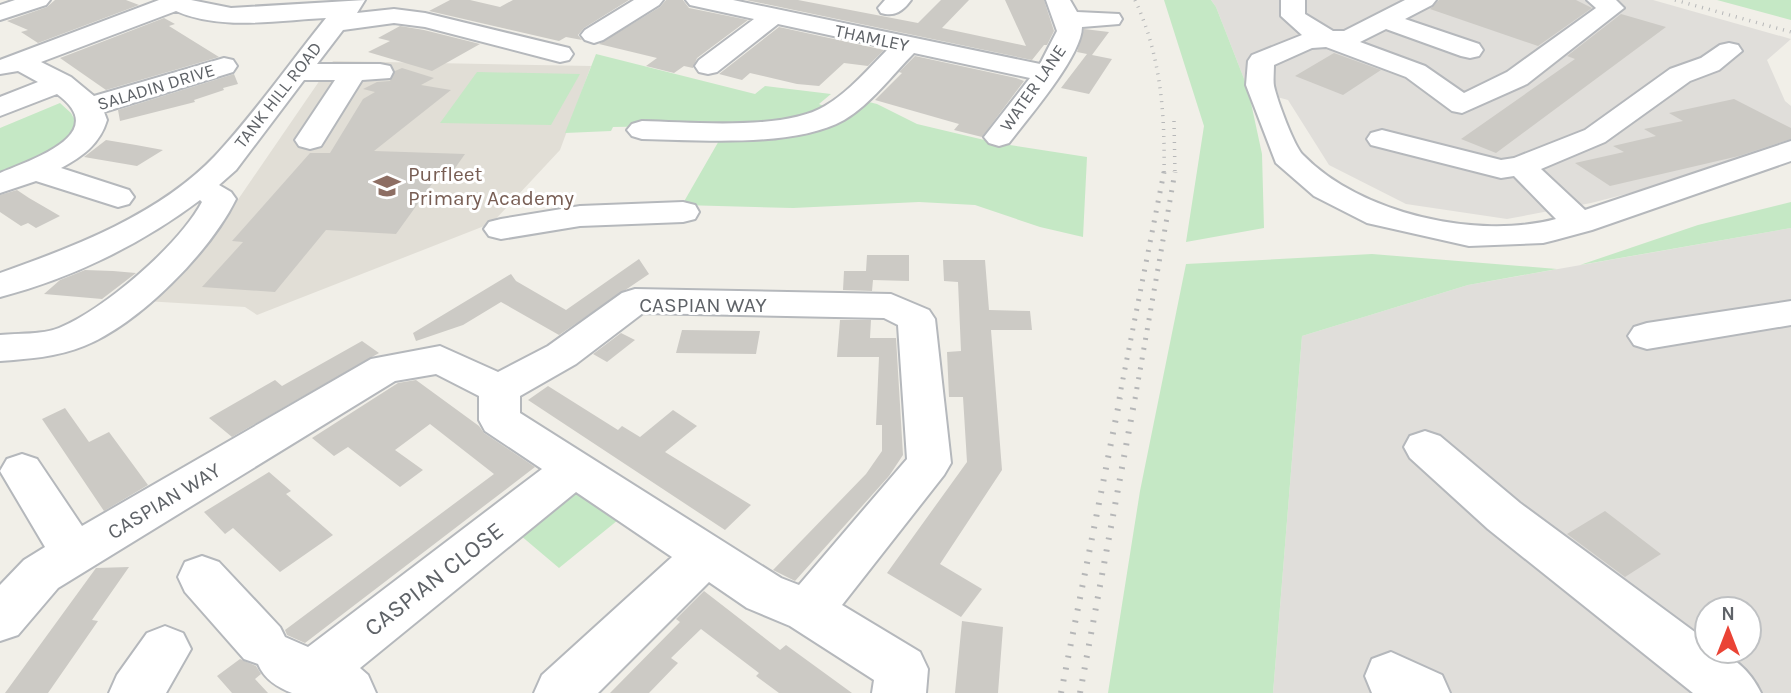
<svg xmlns="http://www.w3.org/2000/svg" width="1791" height="693" viewBox="0 0 1791 693" font-family="Karla,sans-serif">
<style>
.industrial{fill:#e0deda;fill-rule:evenodd}
.education{fill:#e1ded6}
.green{fill:#c5e8c5}
.building{fill:#cccac5}
.lines{fill:none;stroke-linecap:round;stroke-linejoin:round}
.minor-casing{stroke:#b5b8bc;stroke-width:4}
.minor{fill:#fff;fill-rule:evenodd}
.rail-far2{stroke:#b6b7b8;stroke-width:3.5;stroke-dasharray:1 6;stroke-linecap:butt}
.rail-far1{stroke:#b6b7b8;stroke-width:5;stroke-dasharray:2 8;stroke-linecap:butt}
.rail{stroke:#b6b7b8;stroke-width:6;stroke-dasharray:2 10;stroke-linecap:butt}
.labels{text-anchor:middle;stroke-width:6;stroke-linejoin:round;paint-order:stroke}
.far-street-label{font-size:18px;fill:#5f6368;stroke:#fff}
.education-label{font-size:21px;fill:#785e54;stroke:#fff;text-anchor:start}
.street-label{font-size:21px;fill:#5f6368;stroke:#fff}
.near-street-label{font-size:24px;fill:#5f6368;stroke:#fff}
</style>
<rect width="100%" height="100%" fill="#f1efe8"/>
<path class="industrial" d="M1211,0H1653L1791,39L1767,60L1785,101L1791,106V148L1771,157L1591,203L1507,219L1406,204L1329,165L1288,100L1248,89L1216,7Z
M1791,228V693H1273L1302,336L1468,285ZM1707,609H1749V651H1707Z"/>
<path class="education" d="M333,61L591,66L560,150L492,223L257,315L245,307L145,301L224,220Z"/>
<path class="green" d="M1164,0H1211L1216,7L1248,89L1262,154L1264,228L1186,242L1204,126Z
M1717,0H1791V20Z
M596,54L755,94L765,86L831,94L819,104L830,109L857,99L877,104L917,124L997,143L1087,157L1083,237L1040,227L975,205L919,202L793,208L682,205L728,125L613,127L611,131L565,133Z
M477,72L580,74L551,125L440,123Z
M60,103L71,113L77,124C62,153 28,164 0,178V128Z
M1791,202V228L1580,265L1698,225Z
M1372,254L1557,269L1468,285L1302,336L1273,693H1108L1140,491L1186,264Z
M580,490L618,520L559,568L520,535Z"/>
<path class="building" d="M55,0H126L139,5L38,43L21,32L28,30L7,21L47,7Z
M450,0H470L500,7L513,0H629L584,28L578,35L582,40L566,37L559,41L429,11Z
M666,0H683L689,8L748,20L697,58L693,68L684,66L674,73L646,66L657,58L599,44L660,7Z
M746,0H798L918,23L941,0H969L942,28L1026,46L1005,0H1044L1054,31L1047,45H1044L1032,60Z
M1439,0H1576L1592,8L1538,46L1430,9Z
M1621,14L1666,27L1496,153L1461,139L1575,59L1567,56Z
M164,18L175,24L169,26L219,57L106,90L60,58Z
M400,26L424,30L480,44L432,71L368,52L390,41L378,38Z
M779,27L884,50L868,66L844,63L819,86L797,84L750,73L742,80L719,74Z
M1084,29L1109,32L1092,55L1112,59L1089,94L1061,88L1087,54L1077,52Z
M1334,53L1381,70L1343,95L1295,76Z
M915,56L1016,78L1024,81L982,137L954,130L959,124L875,100L902,73L899,72Z
M402,68L434,78L421,85L451,90L374,151L465,154L448,178L437,177L396,234L326,230L275,292L202,287L243,242L232,241L310,153H330L363,99L375,92L363,89L377,82L390,81L395,71Z
M234,74L238,84L223,88L224,90L194,100L195,102L120,121L118,110Z
M1734,99L1791,128V139L1739,156L1610,186L1575,163L1624,152L1613,146L1656,136L1644,129L1683,121L1669,113Z
M106,140L136,145L163,150L137,166L84,157Z
M17,190L29,198L60,216L36,228L28,223L21,226L0,212V195Z
M867,255H909V281L873,280L872,291L843,290L844,271H866Z
M639,259L649,274L559,335L501,302L463,325L416,341L413,333L511,274L516,281L566,310Z
M943,260H985L989,310L1030,311L1032,330H991L1002,470L940,564L982,589L961,617L887,573L967,462L963,397H949L947,352L961,351L958,282L944,281Z
M85,270L113,271L136,273L102,299L44,294L60,280Z
M840,320H871L870,338H896L903,455L889,476L795,581L773,570L866,474L882,451V425H876L879,357H837Z
M682,330L760,331L756,354L676,353Z
M621,333L635,340L607,362L593,354Z
M362,341L379,353L232,437L209,418L275,380L282,386Z
M416,380L479,426L484,433L535,467L305,643L287,635L285,630L494,474L430,424L395,450L423,470L400,487L348,447L334,456L312,438L398,383Z
M548,386L618,430L622,426L640,437L673,410L697,426L665,452L751,505L725,530L528,400Z
M65,408L89,442L109,432L148,485L104,511L42,419Z
M269,472L291,491L286,494L333,535L280,572L233,528L225,534L204,512Z
M1605,511L1661,554L1625,577L1567,534Z
M129,567L92,620L98,621L48,693H5L96,568Z
M704,591L780,650L786,645L852,693H779L756,676L759,673L701,629L671,658L678,663L649,693H610L680,622L676,619Z
M962,621L1003,627L998,693H955Z
M240,659L256,666L261,674L255,679L268,693H232L217,676Z"/>
<g class="lines">
<defs>
<path id="minor" d="M15,0H50L46,5L0,20V5Z
M159,0H191L231,8L365,0L357,13L394,9L425,13L569,48L573,54L569,60L560,62L425,27L394,23L343,30L317,64H380L390,66L393,72L390,78L362,80L321,146L310,149L299,146L295,140L335,80H304L236,170L219,185L231,192L236,199C210,252 139,324 84,346C57,357 28,359 0,361V335C19,333 41,335 59,328C105,309 179,245 202,202L200,200C142,244 70,279 0,297V273C74,247 160,214 215,156C255,113 289,64 326,18C278,20 221,31 176,11L41,62L71,77L94,96L224,58L233,60L237,66L233,72L104,112L107,120C100,144 82,157 61,168L129,190L134,197L129,204L118,207L36,181L0,193V173C33,159 112,134 57,94L0,116V97L38,82L18,71L0,74V60Z
M634,0H663L659,5L603,40L594,43L585,40L581,35L585,30Z
M686,0H733L1040,64L1057,31L1046,0H1070L1077,12L1119,14L1122,19L1119,24L1082,27C1082,56 1028,118 1009,143L999,146L989,143L984,137L1030,78L914,53C892,75 871,104 844,120C794,148 699,140 642,139L632,136L627,130L632,124L642,121C690,122 784,131 825,106C849,92 869,68 889,48L778,24L717,72L708,74L699,72L695,66L699,60L754,19L690,5Z
M885,0H911C903,11 895,17 881,13L878,8Z
M1281,0H1305V14L1333,31H1344L1405,0H1436L1432,5L1405,19L1479,44L1483,50L1479,56L1470,58L1461,56L1386,29L1360,42L1425,66L1464,93L1507,72L1596,8L1587,0H1616L1624,8L1527,84L1462,113L1452,111L1406,77L1326,47L1312,48L1274,65C1274,72 1273,80 1274,86C1277,100 1294,146 1303,155C1360,214 1478,240 1556,219L1514,176L1501,178L1371,145L1367,139L1371,133L1382,130L1501,160L1514,158L1585,130L1670,69L1701,58L1720,45L1729,43L1738,45L1742,51L1719,70L1690,81L1605,142L1541,169L1585,210L1791,141V161L1592,230L1555,240L1543,243L1469,246L1367,223L1314,196L1276,163L1246,85L1248,61L1252,55L1302,35L1281,16Z
M683,202L695,205L699,212L695,219L683,222L580,226L501,239L489,236L484,229L489,222L501,219L580,206Z
M635,289L891,294L929,310L935,319L951,463L944,475L842,605L920,652L928,669L926,693H872L874,680L790,626L747,608L709,582L598,693H534L542,675L672,557L576,492L360,668L368,675L376,693H292C277,687 264,679 258,664L244,659L185,592L178,577L185,562L202,556L219,562L280,627L285,637L308,647L542,469L485,431L479,420V396L436,374L395,381L58,588L18,635L0,641V585L24,560L45,547L0,471L7,459L22,454L37,459L82,526L371,359L440,346L498,372L548,346L622,293ZM643,313L884,318L898,325L907,459L799,585L781,578L520,413V396L576,364Z
M1791,301V325L1647,349L1634,345L1628,336L1634,327L1647,323Z
M1425,431L1440,436L1520,503L1707,641V651C1731,651 1751,672 1761,693H1693L1488,529L1410,458L1404,447L1410,436Z
M165,626L183,633L191,649L166,693H109L117,675L147,633Z
M1391,652L1442,675L1450,693H1372L1365,676L1372,659Z"/>
</defs>
<use href="#minor" class="minor-casing"/>
<use href="#minor" class="minor"/>
<path class="rail-far2" d="M1135,0C1161,56 1165,113 1164,174
M1675,0L1791,32
M1174,121L1175,174"/>
<path class="rail-far1" d="M1119,399L1164,172
M1135,399L1175,172"/>
<path class="rail" d="M1061,693L1120,398
M1080,693L1135,398"/>
</g>
<defs>
<symbol id="school-bare" viewBox="-9 -9 18 18"><path d="M0-5L7-2L0 1L-7-2ZM-4 1L0 2.5L4 1V4Q0 6-4 4Z" fill="#8d6e63" stroke="#fff" stroke-width="2.5" paint-order="stroke"/></symbol>
</defs>
<g fill-rule="evenodd">
<use href="#school-bare" x="368" y="167" width="38" height="38"/>
</g>
<g class="labels">
<g class="far-street-label">
<text transform="translate(872 38) rotate(12)" y="6">THAMLEY</text>
<text transform="translate(156 87) rotate(-17)" y="6">SALADIN DRIVE</text>
<text transform="translate(1033 88) rotate(-55)" y="6">WATER LANE</text>
<text transform="translate(278 95) rotate(-52)" y="6">TANK HILL ROAD</text>
</g>
<g class="education-label">
<text x="408" y="181">Purfleet<tspan x="408" dy="24">Primary Academy</tspan></text>
</g>
<g class="street-label">
<text x="703" y="312">CASPIAN WAY</text>
<text transform="translate(164 501) rotate(-31)" y="7">CASPIAN WAY</text>
</g>
<g class="near-street-label">
<text transform="translate(434 579) rotate(-38)" y="8">CASPIAN CLOSE</text>
</g>
</g>
<g transform="translate(1728 630)"><circle r="33" fill="#ffffff" stroke="#bfc1c3" stroke-width="2"/>
<path d="M0-5L12 26L0 18L-12 26Z" fill="#ea4335"/>
<text y="-10" font-size="19" font-weight="bold" text-anchor="middle" fill="#5f6368">N</text>
</g>
</svg>
